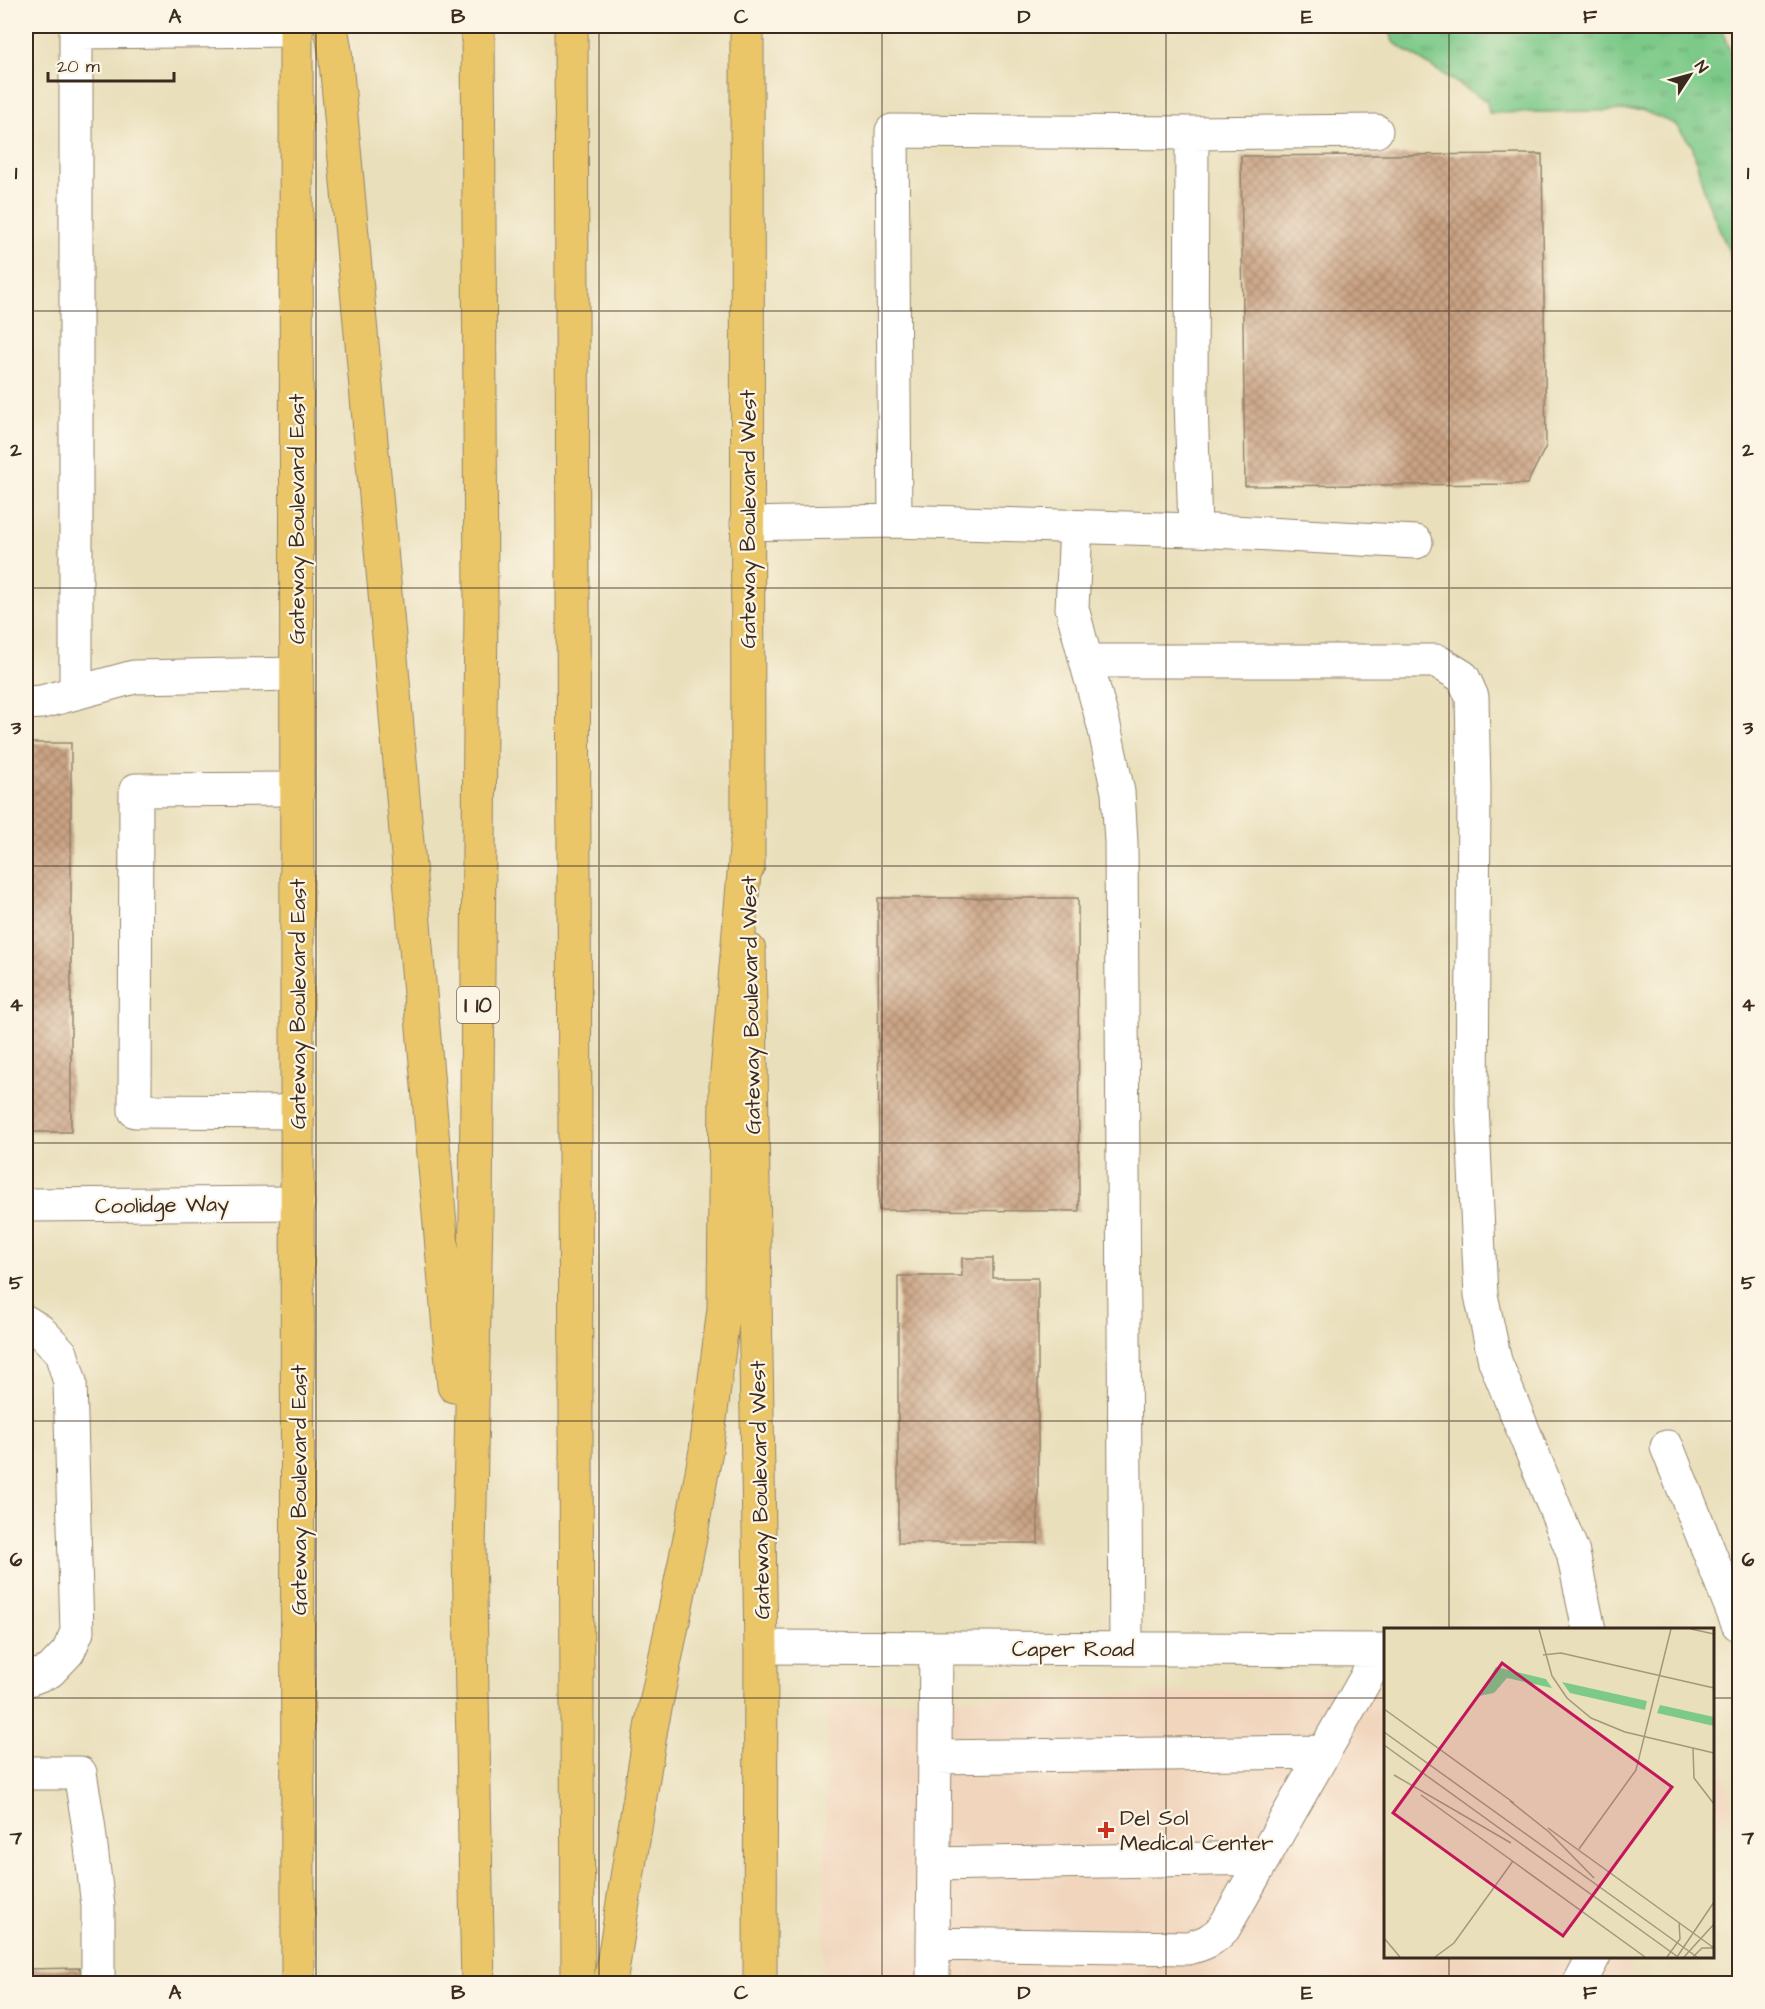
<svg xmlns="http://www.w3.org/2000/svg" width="1765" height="2009" viewBox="0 0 1765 2009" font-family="'Architects Daughter',sans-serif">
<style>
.built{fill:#f1d5bd}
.grass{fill:url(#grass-tufts);stroke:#5c7a53;stroke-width:1.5}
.building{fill:url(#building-cross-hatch)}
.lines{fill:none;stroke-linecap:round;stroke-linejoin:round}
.minor-casing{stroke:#92846c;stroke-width:35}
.major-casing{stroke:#92846c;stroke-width:35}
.highway-casing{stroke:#92846c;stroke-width:35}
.minor{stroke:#fff;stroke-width:33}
.major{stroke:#ebc669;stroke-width:33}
.highway{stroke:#ebc669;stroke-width:33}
.grid{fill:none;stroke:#3b2a1e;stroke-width:1.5;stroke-opacity:0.55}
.poi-dot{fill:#c8321e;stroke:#fcf5e5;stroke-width:2}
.labels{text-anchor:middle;stroke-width:4.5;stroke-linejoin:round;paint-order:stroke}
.shield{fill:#fcf5e5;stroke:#75675a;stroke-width:1.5}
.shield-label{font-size:21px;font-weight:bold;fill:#3b2a1e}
.street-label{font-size:22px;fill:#3b2a1e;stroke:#fcf5e5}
.poi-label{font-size:22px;fill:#3b2a1e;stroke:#fcf5e5;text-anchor:start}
.inset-road{fill:none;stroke:#a3977c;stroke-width:1.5}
.view{fill:#c2185b;fill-opacity:0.15;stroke:#c2185b;stroke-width:3}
.inset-edge{fill:none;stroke:#3b2a1e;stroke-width:3}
.neatline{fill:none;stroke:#3b2a1e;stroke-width:2}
.grid-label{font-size:20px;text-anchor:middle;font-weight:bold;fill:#3b2a1e}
</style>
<defs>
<pattern id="grass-tufts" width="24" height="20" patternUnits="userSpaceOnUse" patternTransform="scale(1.5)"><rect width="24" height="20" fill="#7cc988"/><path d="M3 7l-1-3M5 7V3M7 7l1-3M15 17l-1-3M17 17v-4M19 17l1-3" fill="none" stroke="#67a36f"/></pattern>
<pattern id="building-cross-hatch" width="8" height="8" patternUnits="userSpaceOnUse" patternTransform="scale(1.5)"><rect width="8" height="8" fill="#caa384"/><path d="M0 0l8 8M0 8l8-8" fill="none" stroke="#a5856b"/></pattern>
</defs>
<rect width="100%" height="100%" fill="#fcf5e5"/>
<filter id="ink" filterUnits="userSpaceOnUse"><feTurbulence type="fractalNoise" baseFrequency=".0167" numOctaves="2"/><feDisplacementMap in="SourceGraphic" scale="12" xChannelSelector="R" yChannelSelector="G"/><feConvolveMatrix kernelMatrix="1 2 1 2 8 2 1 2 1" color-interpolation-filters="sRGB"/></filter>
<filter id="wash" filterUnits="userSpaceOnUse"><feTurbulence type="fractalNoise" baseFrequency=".008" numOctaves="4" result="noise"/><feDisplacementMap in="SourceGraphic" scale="24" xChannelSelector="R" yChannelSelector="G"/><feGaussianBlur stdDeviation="1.35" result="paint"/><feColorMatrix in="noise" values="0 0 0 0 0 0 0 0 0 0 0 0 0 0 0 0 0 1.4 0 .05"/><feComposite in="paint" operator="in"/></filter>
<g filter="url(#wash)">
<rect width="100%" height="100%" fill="#e9dfbb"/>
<path class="built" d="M1385,1686L1386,1956L1636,1957L1621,1984H823L828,1703Z
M1713,1732L1733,1808L1713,1831H1712Z"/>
<path class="grass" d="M1389,26H1720L1739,73V276L1706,197L1692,145L1675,124L1641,110L1489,113L1487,102L1393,42Z"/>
<g id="blocks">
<path class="building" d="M1542,154L1546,446L1527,484L1245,486L1241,156Z
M26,743H71V1132H26Z
M878,898H1078L1079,1211L879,1210Z
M962,1258H993V1278H1038V1543H898V1276H962Z
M80,1968L81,1984H26V1969Z"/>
</g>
</g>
<g filter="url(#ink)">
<use href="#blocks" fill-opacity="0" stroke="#92846c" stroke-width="1.5"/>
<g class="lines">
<defs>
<path id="minor" d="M1192,133L1376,131
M895,521L892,131L1192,133L1191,399L1195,530
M747,524L895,521L1195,530L1416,542
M1076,527L1072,608L1086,661H1437L1463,677L1472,697L1474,788L1472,1105L1481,1295L1495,1361L1573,1553L1589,1630
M1086,661L1104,726L1118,792L1121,842L1126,1649
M76,693V32L296,30
M26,703L42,702L134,677L296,674
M297,789L136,790L135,1111L298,1112
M26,1205L298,1203
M26,1322L39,1330L61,1353L70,1382L77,1632L68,1652L50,1671L26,1680
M1667,1447L1738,1624
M761,1647L1386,1650
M936,1648L933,1944L1188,1948C1204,1944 1213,1940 1224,1928L1382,1650
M935,1757L1324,1752
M26,1773H80L88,1822L98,1906V1984
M934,1864L1264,1858
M933,1984V1944
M1579,1984L1594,1956"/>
<path id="major" d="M296,26L298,1984
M747,26L748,866
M749,950L761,1647L760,1984"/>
<path id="highway" d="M331,26L335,51L391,658L454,1386
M478,26L481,602L476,1217L469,1549L478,1984
M571,26L578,1984
M610,1984L651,1728L691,1533L706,1450L724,1309L726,1085L747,838"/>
</defs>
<use href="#minor" class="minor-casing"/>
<use href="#major" class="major-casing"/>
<use href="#highway" class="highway-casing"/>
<use href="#minor" class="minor"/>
<use href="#major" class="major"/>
<use href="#highway" class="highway"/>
</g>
</g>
<path class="grid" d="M316,26V1984M599,26V1984M882,26V1984M1166,26V1984M1449,26V1630M26,311H1740M26,588H1740M26,866H1740M26,1143H1740M26,1421H1740M26,1698H1386M1712,1698H1740M1449,1956V1984"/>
<path class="poi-dot" d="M1103 1821h6v6h6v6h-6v6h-6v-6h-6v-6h6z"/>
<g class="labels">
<rect class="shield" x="457" y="987" width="42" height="36" rx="4.5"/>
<g class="shield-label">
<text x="478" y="1012">I 10</text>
</g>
<g class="street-label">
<text transform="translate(296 519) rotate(-90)" y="8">Gateway Boulevard East</text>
<text transform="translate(747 519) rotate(-90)" y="8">Gateway Boulevard West</text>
<text transform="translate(297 1004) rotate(-90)" y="8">Gateway Boulevard East</text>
<text transform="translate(750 1005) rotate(-91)" y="8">Gateway Boulevard West</text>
<text transform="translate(162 1204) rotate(-1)" y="8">Coolidge Way</text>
<text transform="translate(298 1490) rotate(-90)" y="8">Gateway Boulevard East</text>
<text transform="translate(759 1490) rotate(-91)" y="8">Gateway Boulevard West</text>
<text x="1073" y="1656">Caper Road</text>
</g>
<g class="poi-label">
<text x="1120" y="1825">Del Sol<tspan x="1120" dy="25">Medical Center</tspan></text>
</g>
</g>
<g transform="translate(1384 1628)">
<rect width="330" height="330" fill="#e9dfbb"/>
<path d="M112,39L162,51L168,60L123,50L110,65L95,68ZM178,54L263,73L261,82L186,65ZM276,77L330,89V98L273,85Z" fill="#7cc988"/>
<path class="inset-road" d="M155,1L168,48L183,70L207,90L241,104L330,125M307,1L330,6M159,27L177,25L330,60M0,81L130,175M0,104L313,329M0,117L294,329M309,120L310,150L330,176M10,147L127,215M37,167L261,329M126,173L165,204L210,250M164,200L330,320M195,221L252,142L287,1M0,310L16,329M51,329L70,315L129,233M283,329L296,311L295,294M293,329L330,274M300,329L330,296M309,329L318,320H329"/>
<path class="view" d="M118,35L288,159L179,308L9,185Z"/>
<rect width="330" height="330" class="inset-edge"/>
</g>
<rect width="1765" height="2009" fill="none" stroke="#fcf5e5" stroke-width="66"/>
<g transform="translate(1690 75) rotate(54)" stroke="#fcf5e5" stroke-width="4.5" paint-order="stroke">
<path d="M0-4.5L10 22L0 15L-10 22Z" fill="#3b2a1e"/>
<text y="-9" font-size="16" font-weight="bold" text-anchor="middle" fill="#3b2a1e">N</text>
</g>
<path d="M48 72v9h126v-9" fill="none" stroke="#3b2a1e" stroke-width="3"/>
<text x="57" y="72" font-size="18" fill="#3b2a1e" stroke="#fcf5e5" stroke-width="4.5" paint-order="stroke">20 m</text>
<rect x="33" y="33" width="1699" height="1943" class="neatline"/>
<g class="grid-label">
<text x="175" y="23">A</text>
<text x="458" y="23">B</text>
<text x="741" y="23">C</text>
<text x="1024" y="23">D</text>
<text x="1307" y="23">E</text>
<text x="1590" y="23">F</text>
<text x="16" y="179">1</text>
<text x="1748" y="179">1</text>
<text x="16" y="456">2</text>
<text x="1748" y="456">2</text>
<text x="16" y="734">3</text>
<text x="1748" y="734">3</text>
<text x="16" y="1011">4</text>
<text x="1748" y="1011">4</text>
<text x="16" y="1289">5</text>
<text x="1748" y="1289">5</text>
<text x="16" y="1566">6</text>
<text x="1748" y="1566">6</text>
<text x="16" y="1844">7</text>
<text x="1748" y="1844">7</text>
<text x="175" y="1999">A</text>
<text x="458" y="1999">B</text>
<text x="741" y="1999">C</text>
<text x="1024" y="1999">D</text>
<text x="1307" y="1999">E</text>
<text x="1590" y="1999">F</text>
</g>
</svg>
